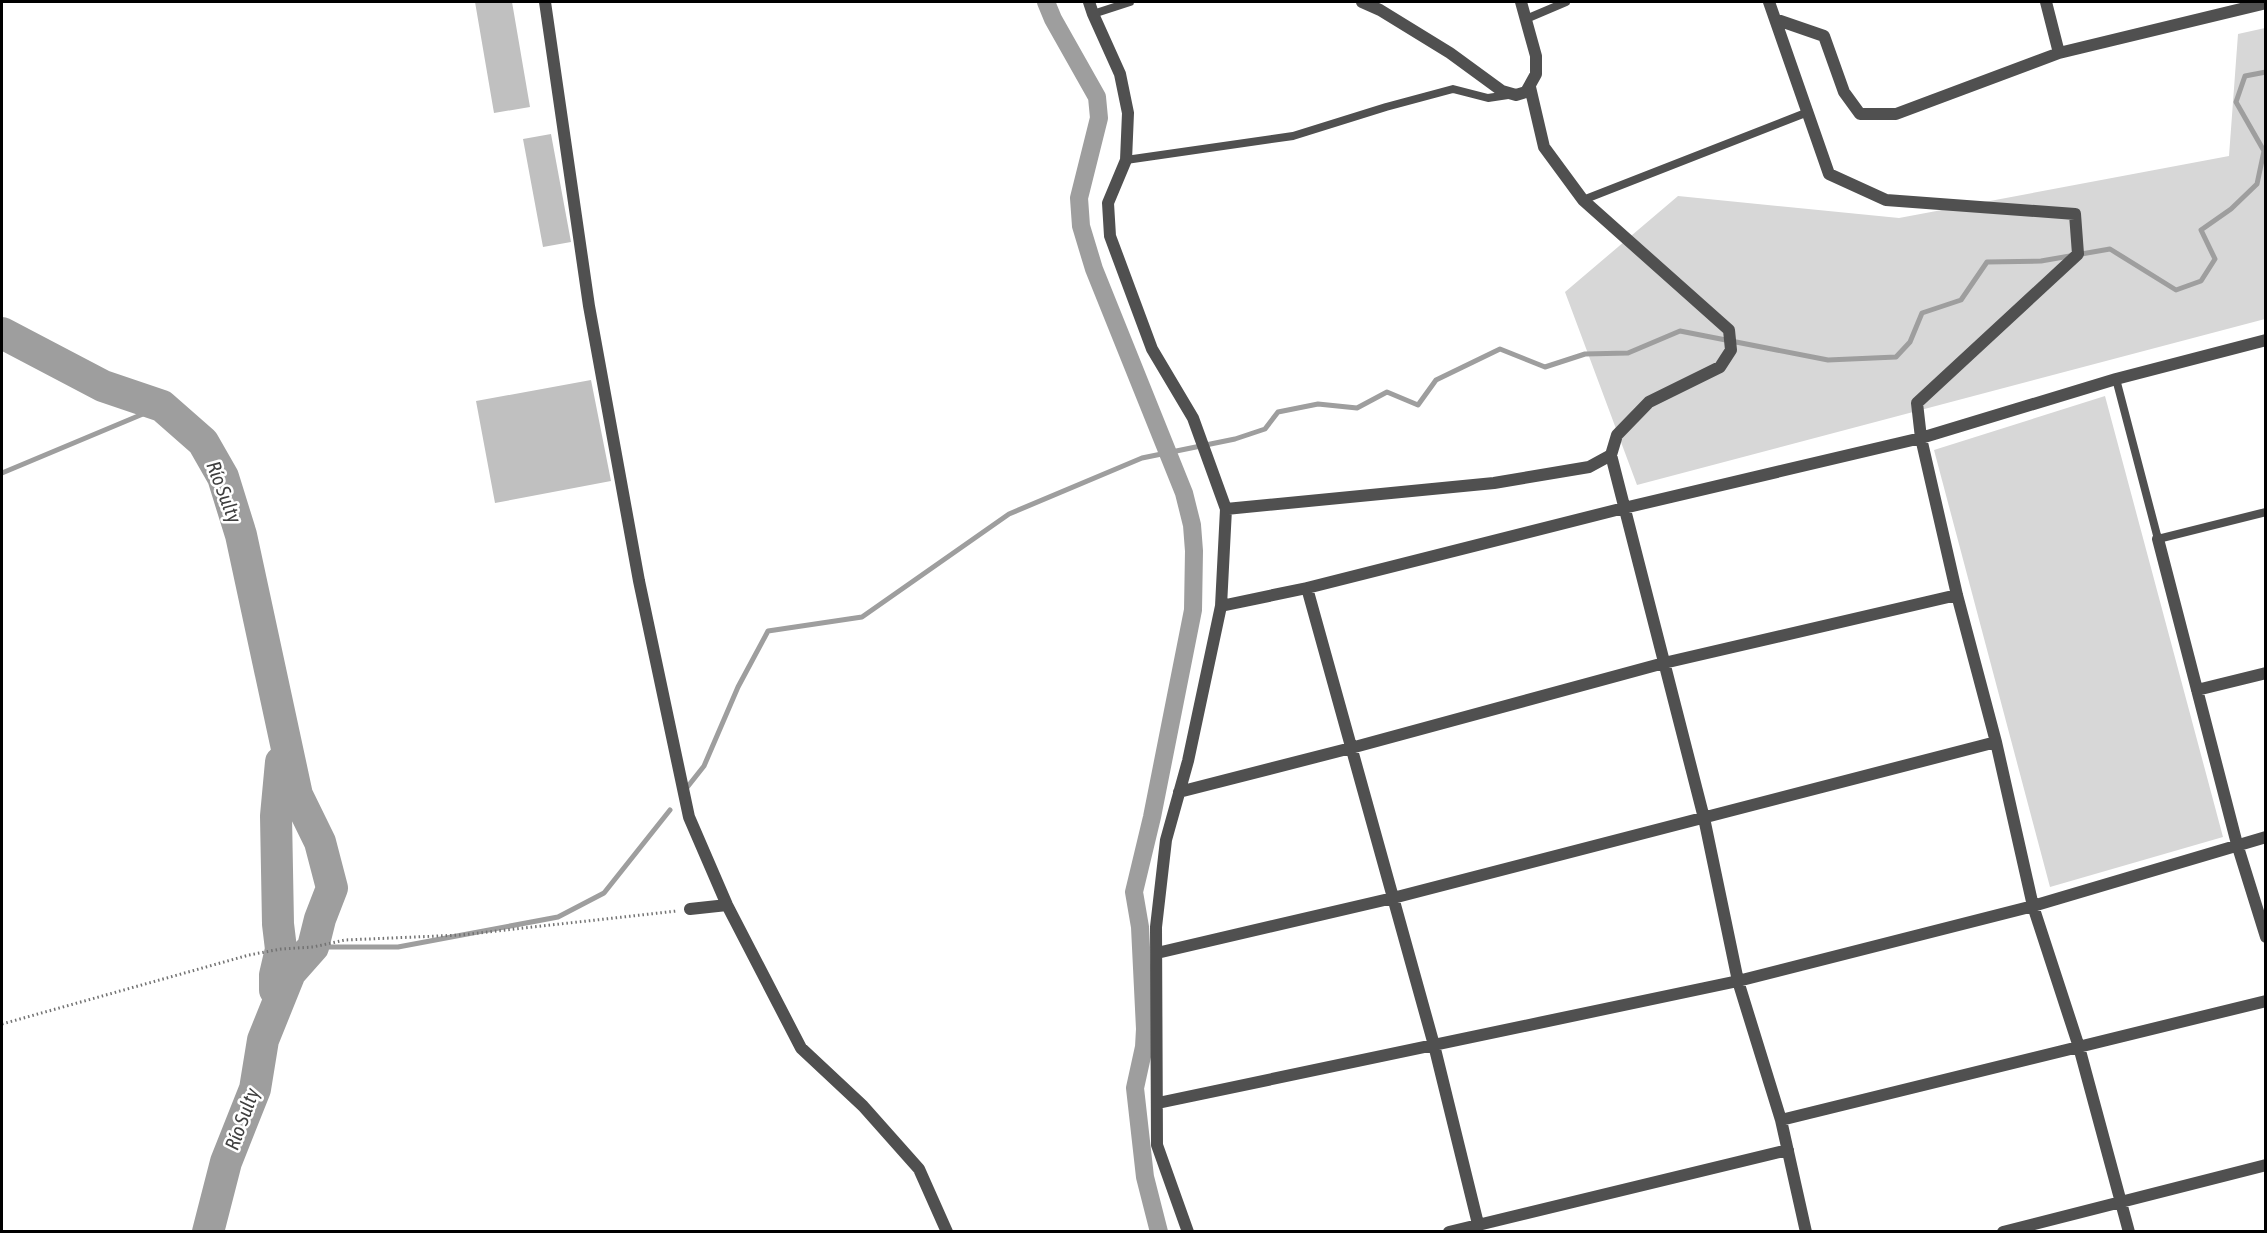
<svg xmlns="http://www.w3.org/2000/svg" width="2267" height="1233" viewBox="0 0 2267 1233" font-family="'Asap Condensed',sans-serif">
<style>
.green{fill:#d7d7d7}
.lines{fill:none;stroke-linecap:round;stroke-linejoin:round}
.stream{stroke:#9e9e9e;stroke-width:5}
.canal{stroke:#9e9e9e;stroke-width:18}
.river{stroke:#9e9e9e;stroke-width:32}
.building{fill:#c0c0c0}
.path{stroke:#727272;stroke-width:3;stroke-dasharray:1.5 3;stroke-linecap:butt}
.service{stroke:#505050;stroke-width:8}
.minor{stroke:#505050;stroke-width:12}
.labels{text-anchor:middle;stroke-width:5;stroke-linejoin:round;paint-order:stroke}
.water-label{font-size:20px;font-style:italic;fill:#3f3f3f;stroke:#fff}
</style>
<rect width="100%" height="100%" fill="#fff"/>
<path class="green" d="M2265,28V319L1637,485L1565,292L1678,196L1899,218L2229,156L2238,34Z
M2105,396L2223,837L2050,887L1934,450Z"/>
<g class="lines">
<path class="stream" d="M2,473L162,406
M685,790L704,766L738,687L768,631L862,617L1009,514L1142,458L1235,439L1265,429L1278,412L1318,404L1357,408L1387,392L1418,405L1436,380L1500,349L1545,367L1585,354L1628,353L1680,331L1828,360L1896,357L1910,342L1922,313L1961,300L1987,262L2041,261L2110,249L2176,290L2201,281L2215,259L2201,230L2231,209L2257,184L2264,151L2236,102L2245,76L2266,72
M313,947H398L558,917L604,893L670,810"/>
<path class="canal" d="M1046,2L1053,19L1097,97L1099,118L1079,198L1081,226L1094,269L1184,493L1192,525L1194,551L1193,610L1152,817L1134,892L1140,927L1145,1029L1144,1047L1135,1088L1145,1177L1159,1232"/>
<path class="river" d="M2,333L103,386L162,406L203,442L223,477L241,535L297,795L320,842L332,888L320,919L313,947L290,973L263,1040L255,1089L226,1162L208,1232
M275,990V975L281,949L278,924L276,816L281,762"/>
</g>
<path class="building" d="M475,2H512L530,107L494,113Z
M551,134L571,242L543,247L523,139Z
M591,380L611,481L495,503L476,401Z"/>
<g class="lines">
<path class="path" d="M2,1024L249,955L281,949L313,947L345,940L461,935L677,911"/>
<path class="service" d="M1093,14L1130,2
M1526,19L1566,2
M1126,160L1293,136L1386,107L1453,89L1488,98L1508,95
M1583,200L1808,112
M2116,379L2158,539L2266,512"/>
<path class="minor" d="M545,2L589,306L639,581L689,817L727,905L801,1048L863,1106L919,1169L947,1232
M1089,2L1093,14L1120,74L1128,113L1126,160L1108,203L1110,236L1152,349L1193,418L1226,509L1221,606L1188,761L1166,840L1156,927L1157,1145L1188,1232
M1362,2L1380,10L1450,53L1502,91L1516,95L1526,92L1536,74V56L1521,2
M1769,2L1829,174L1886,200L2075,214L2078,254L1917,403L1921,438L1957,595L1996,742L2033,906L2079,1047L2129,1232
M1775,19L1824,36L1844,92L1860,114H1896L2059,53L2046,2
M2059,53L2266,3
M1530,87L1544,147L1583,200L1729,330L1731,350L1720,367L1649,402L1617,435L1611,455
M1226,509L1494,483L1589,467L1611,455L1704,818L1738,981L1781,1120L1806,1232
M2158,539L2237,844L2266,937
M1307,588L1434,1045L1480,1232
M1221,606L1307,588L1624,508L1921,438L2116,379L2266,340
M2197,690L2266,673
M1179,792L1351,748L1664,663L1957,595
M690,909L727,905
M1157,953L1393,898L1996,742
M1158,1103L1738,981L2033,906L2266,837
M1781,1120L2266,1001
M1449,1232L1788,1150
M2003,1232L2266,1165"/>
</g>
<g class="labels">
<g class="water-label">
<text transform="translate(224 492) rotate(69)" y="7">Río Sulty</text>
<text transform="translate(242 1119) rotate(-70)" y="7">Río Sulty</text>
</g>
</g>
<rect width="2267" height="1233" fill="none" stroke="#000000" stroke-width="6"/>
</svg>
